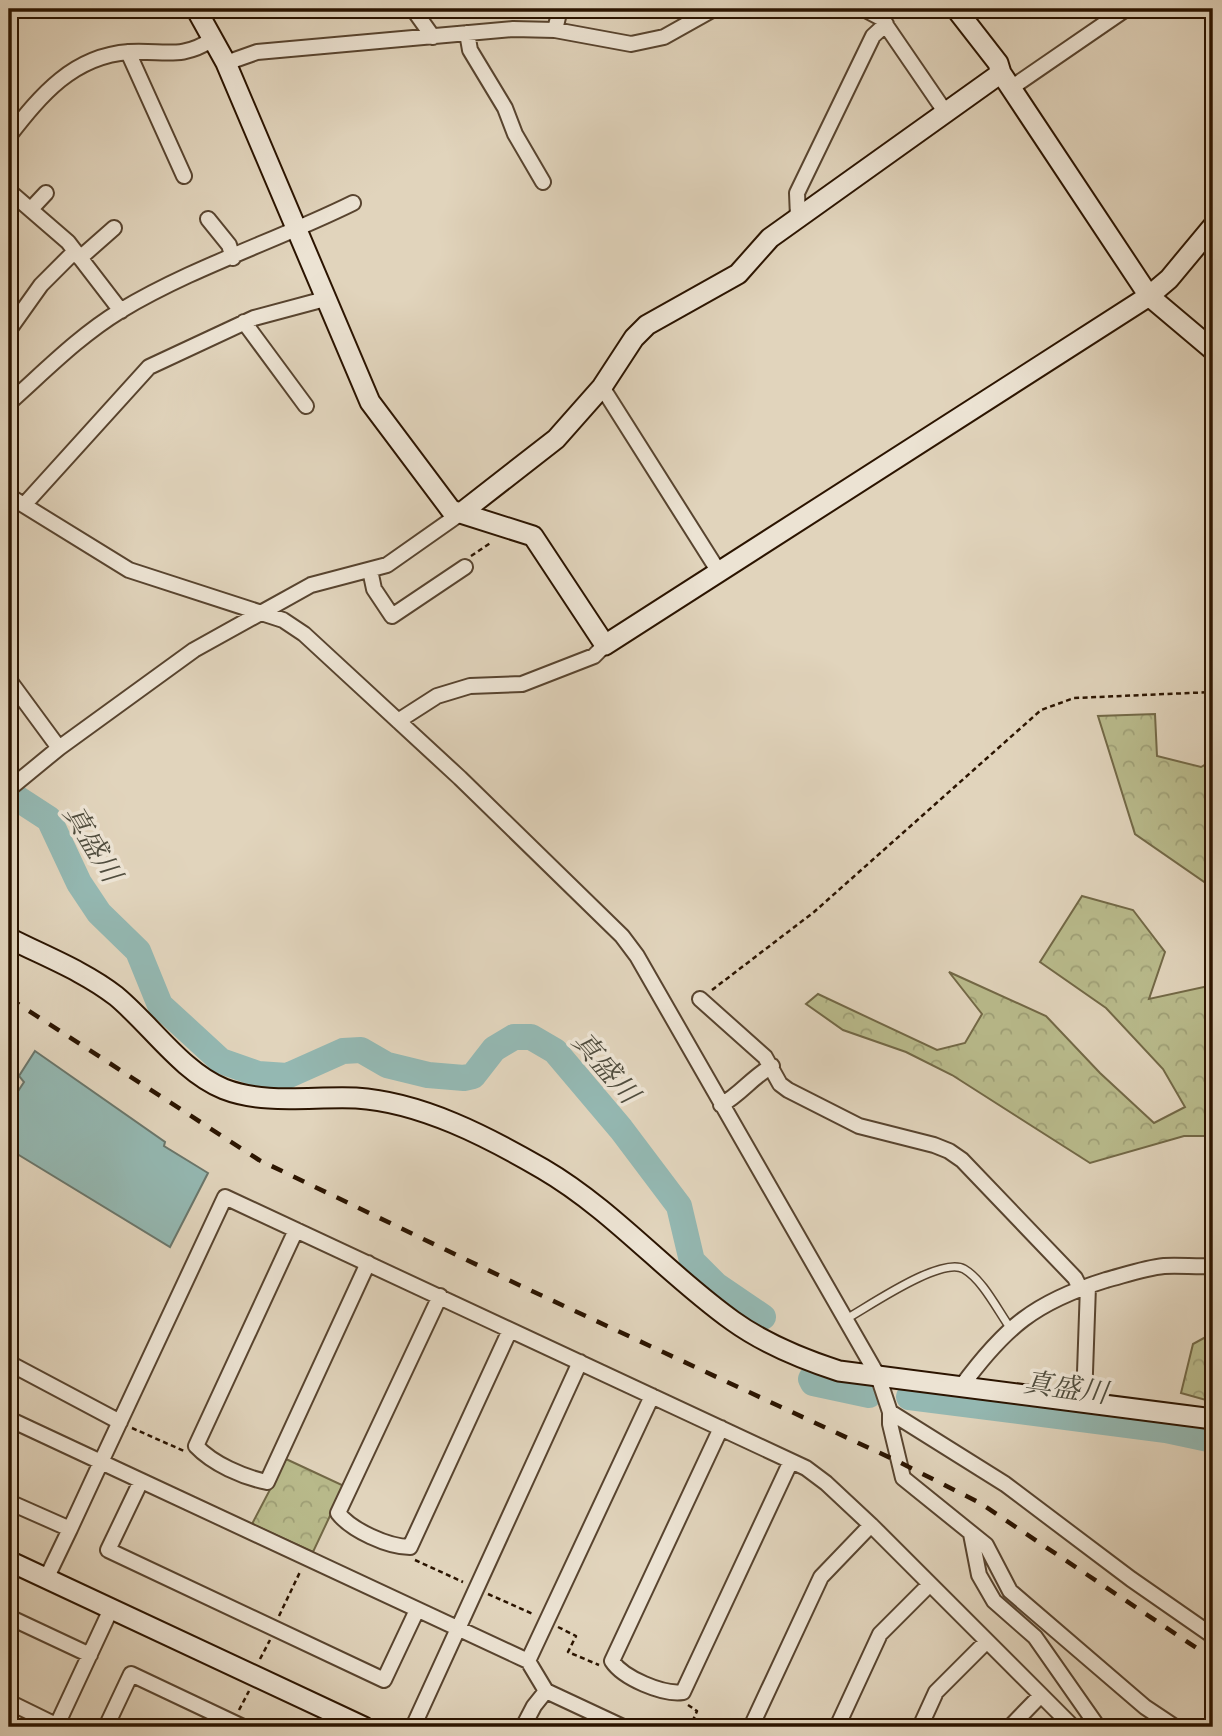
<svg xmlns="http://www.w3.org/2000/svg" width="1222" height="1736" viewBox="0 0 1222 1736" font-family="'IM FELL Great Primer','Noto Serif JP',serif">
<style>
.forest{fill:url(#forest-crowns);stroke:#726846;stroke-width:2}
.water{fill:#94b8b2;stroke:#6a766b;stroke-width:2}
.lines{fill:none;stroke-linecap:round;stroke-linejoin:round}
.river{stroke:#94b8b2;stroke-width:26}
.lane-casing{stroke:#58442f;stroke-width:10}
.street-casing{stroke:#58442f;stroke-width:18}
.secondary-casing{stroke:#2b1400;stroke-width:23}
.path{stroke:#2b1400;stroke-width:2.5;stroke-dasharray:5 3.5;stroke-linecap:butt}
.lane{stroke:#ece3d3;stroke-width:7}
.street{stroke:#ece3d3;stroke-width:14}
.secondary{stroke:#ece3d3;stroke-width:19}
.rail{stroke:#2b1400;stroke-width:4.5;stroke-dasharray:12 12;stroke-linecap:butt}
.labels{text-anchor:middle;stroke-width:7;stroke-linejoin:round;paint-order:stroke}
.water-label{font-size:28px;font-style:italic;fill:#504d3e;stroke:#ece3d3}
</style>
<defs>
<pattern id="forest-crowns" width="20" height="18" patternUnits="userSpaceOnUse" patternTransform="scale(1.75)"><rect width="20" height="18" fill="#b9bb8c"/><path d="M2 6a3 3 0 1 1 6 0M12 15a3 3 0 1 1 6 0" fill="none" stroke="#9fa077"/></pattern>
</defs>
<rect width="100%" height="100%" fill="#e1d4bc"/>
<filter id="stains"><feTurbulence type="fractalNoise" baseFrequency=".00286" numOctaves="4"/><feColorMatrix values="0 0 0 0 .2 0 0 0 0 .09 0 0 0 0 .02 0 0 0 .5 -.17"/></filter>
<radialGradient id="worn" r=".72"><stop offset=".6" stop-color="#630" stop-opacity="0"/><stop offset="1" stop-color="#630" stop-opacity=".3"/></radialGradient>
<path class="forest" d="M1155,714L1157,756L1201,767L1213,760V888L1135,834L1098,716Z
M1082,896L1133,910L1165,952L1149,999L1213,985V1136H1184L1090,1163L952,1075L906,1052L843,1030L806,1004L818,994L937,1050L965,1043L982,1014L949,972L1046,1016L1100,1073L1154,1123L1185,1107L1163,1069L1106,1008L1040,962Z
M1213,1333V1402L1181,1393L1193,1344Z
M286,1459L344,1486L313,1552L252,1524Z"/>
<path class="water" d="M35,1051L165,1142L164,1146L208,1173L170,1247L9,1149V1105L24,1082L19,1076Z"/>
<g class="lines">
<path class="river" d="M9,793L49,819L79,883L99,913L138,951L160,1005L221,1061L258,1074L287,1076L343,1051L361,1050L387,1065L428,1075L464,1078L473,1076L494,1049L514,1037H531L555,1051L621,1129L679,1206L692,1261L716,1285L763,1317
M811,1379L813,1383L869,1395
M909,1397L1166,1430L1213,1440"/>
<defs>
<path id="lane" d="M846,1319C868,1307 941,1256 964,1269C983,1280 998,1311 1011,1329"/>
<path id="street" d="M413,9L433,37
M864,9L881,18L946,113
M555,30L560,9
M467,33L470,50L505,108L515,134L543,182
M128,52L184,176
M226,63L257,52L513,29L555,30L631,44L664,37L714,9
M1011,88L1126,9
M9,136C41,95 73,56 129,52C165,50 181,60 213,39
M9,191L68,242L121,311
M31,209L46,193
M798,217L797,193L873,36L886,24
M208,219L229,245L233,258
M80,258L114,228
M244,322L306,406
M9,330L41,285L75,251
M602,387L719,572
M9,403C45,371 79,336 120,311C193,267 276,241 353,203
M9,496L129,570L283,620L304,634L460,778L622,936L637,956L878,1376L890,1412V1424L903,1478L986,1545L1010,1591L1145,1707L1175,1727
M24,505L149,367L254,318L325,299
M370,570L374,589L392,616L465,567
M9,680L59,748
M398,721L437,696L470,686L522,684L594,656L605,645
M9,789L59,748L194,650L311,585L387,565L461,513
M700,999L765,1057L780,1084L788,1090L859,1126L934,1145L949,1151L962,1160L1075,1278L1080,1288
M721,1105C741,1094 752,1077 772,1066
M296,1230L196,1446C213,1464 243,1477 267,1482L368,1263
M440,1296L338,1513C351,1530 388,1547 410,1547L510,1330
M9,1363L120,1422
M961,1387C1005,1327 1035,1302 1106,1280C1125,1275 1145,1268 1164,1266C1180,1265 1197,1267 1213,1266
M1084,1401L1088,1286
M890,1412L1005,1484L1131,1579L1213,1636
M9,1419L101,1462L70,1529
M721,1428L612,1661C623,1678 663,1695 683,1692L791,1461
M141,1481L108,1550L384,1680L417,1610
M9,1502L70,1529L46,1579
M971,1534L979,1575L994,1601L1035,1637L1098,1727
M9,1617L90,1655
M528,1661L652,1396
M546,1691L623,1727
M9,1702L60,1727
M56,1727L111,1609
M106,1727L131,1674L243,1727
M413,1727L580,1362
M523,1727L534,1706L546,1691L528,1661L101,1462L225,1197L806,1468L826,1483L871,1525L1073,1727
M751,1727L821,1577L871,1525
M837,1727L880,1634L930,1584
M920,1727L936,1692L987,1641
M1010,1727L1041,1695"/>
<path id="secondary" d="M196,9L226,63L370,402L451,510L533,536L605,645L1149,296L1169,279L1213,226
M956,9L998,63L1001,73L1149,296L1213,350
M461,513L556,439L602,387L634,338L647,325L738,274L770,238L1001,73
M9,938C44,956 84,971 116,996C151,1025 182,1072 224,1089C265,1105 313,1096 356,1098C421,1102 488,1137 543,1169C613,1210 667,1274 733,1321C765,1344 802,1359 839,1371L1213,1419
M9,1561L364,1727"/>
</defs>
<use href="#lane" class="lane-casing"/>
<use href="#street" class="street-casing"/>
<use href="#secondary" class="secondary-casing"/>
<path class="path" d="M471,556L492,542
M712,990L814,912L1041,710L1074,698L1213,692
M132,1428L184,1451
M415,1560L463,1582
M488,1594L533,1614
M279,1616L300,1572
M558,1627L576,1636L568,1652L599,1665
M260,1659L270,1640
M688,1705L697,1711L690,1727
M239,1710L249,1691"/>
<use href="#lane" class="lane"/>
<use href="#street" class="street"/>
<use href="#secondary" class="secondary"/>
<path class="rail" d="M9,998L259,1160L519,1285L897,1461L980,1503L1213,1659"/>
</g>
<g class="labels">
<g class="water-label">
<text transform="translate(93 843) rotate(59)" y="10">真盛川</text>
<text transform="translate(606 1067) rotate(49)" y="10">真盛川</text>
<text transform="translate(1066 1387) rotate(8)" y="10">真盛川</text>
</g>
</g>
<rect width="1222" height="1736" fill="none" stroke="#e1d4bc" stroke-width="35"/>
<rect x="10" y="10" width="1201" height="1715" fill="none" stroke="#2b1400" stroke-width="3.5"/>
<rect x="18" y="18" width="1187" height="1701" fill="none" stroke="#2b1400" stroke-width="2"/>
<rect width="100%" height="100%" filter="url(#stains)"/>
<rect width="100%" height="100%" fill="url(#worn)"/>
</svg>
